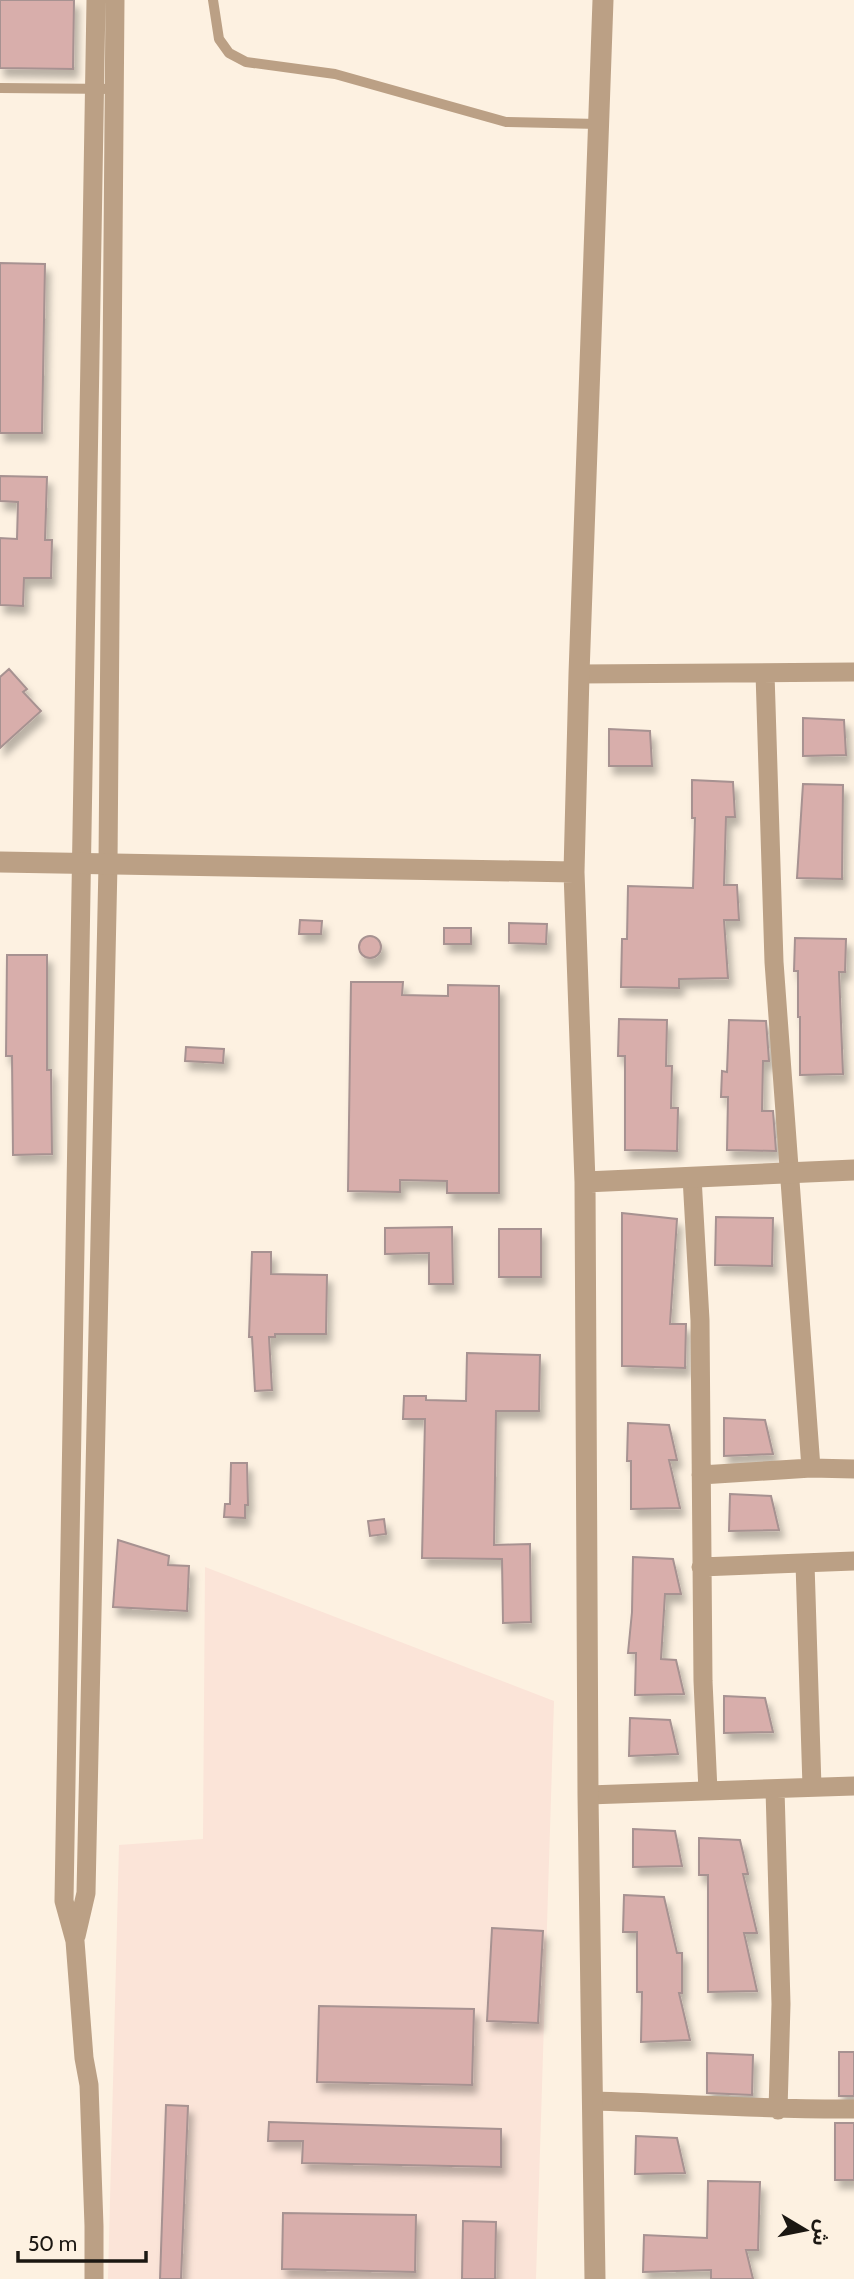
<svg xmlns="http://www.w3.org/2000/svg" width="854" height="2279" viewBox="0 0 854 2279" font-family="Cabin,'Noto Sans Arabic',sans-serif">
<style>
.commercial{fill:#fbe4d8}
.building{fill:#d8aeab;stroke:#a79291;stroke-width:2;filter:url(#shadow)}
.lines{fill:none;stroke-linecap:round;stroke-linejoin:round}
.service{stroke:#bba085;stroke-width:10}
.minor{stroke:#bba085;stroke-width:19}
.tertiary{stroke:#bba085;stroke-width:21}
</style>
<defs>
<filter id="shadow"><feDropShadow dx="4.5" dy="8" stdDeviation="3.5" flood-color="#0004"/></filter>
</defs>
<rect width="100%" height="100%" fill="#fdf1e1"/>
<path class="commercial" d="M205,1567L554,1701L536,2279H108L119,1845L203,1839Z"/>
<path class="building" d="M0,0H74L73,69L0,68Z
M0,263L45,264L42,433H0Z
M0,476L47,477L45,540H52L51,578H24L23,606L0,605V538L17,539L18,502L0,501Z
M9,669L27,689L23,692L41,711L0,748V677Z
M803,718L844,720L846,755L803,756Z
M609,729L650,731L652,766H609Z
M692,780L733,782L735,817H726L724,885H737L739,920H724L728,978L679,979V988L621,987L622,939H627L628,886L693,888L695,818H692Z
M803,784L843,785L842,879L797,878Z
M300,920L322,921L321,934H299Z
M509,923L547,924L546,944L509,943Z
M444,928H471V944H444Z
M359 947a11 11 0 1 1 22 0a11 11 0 1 1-22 0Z
M795,938L846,939L845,972H839L843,1074L800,1075V1017H798V971H794Z
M7,955H47V1070H51L52,1154L13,1155L12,1056H6Z
M351,982H403L402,995L448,996V985L499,986V1193H447V1181L400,1180V1192L348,1191Z
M619,1019L667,1020L666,1066H672L671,1108H678L677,1151L625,1150V1056H618Z
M729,1020L766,1021L769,1061H763L762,1111H773L776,1151L727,1150L728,1097H721L722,1071L727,1072Z
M186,1047L224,1049L223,1063L185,1061Z
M622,1213L677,1219L670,1324H686L685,1368L622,1366Z
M716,1217L773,1218L772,1266L715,1265Z
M452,1227L453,1284H429V1253L385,1254V1228Z
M499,1229H541V1277H499Z
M252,1252H271V1274L327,1275L326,1334H275V1337H269L272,1390L255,1391L252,1337H249Z
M467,1353L540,1355L539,1411H496L494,1545L530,1544L531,1622L503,1623L502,1559L422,1558L425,1419H403L404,1396H426V1400L466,1401Z
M724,1418L765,1420L773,1454L724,1456Z
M628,1423L669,1425L677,1460H669L680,1508L631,1509V1461H627Z
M231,1463H247L248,1505H245V1518L224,1517L225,1504H230Z
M730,1494L771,1496L779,1530L729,1531Z
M384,1519L386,1534L370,1536L368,1521Z
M118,1540L169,1556L168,1565L189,1566L187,1611L113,1607Z
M633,1557L673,1559L681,1594H665L661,1659L676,1660L684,1694L635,1695L636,1653H628L632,1612Z
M724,1696L765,1698L773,1732L724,1733Z
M630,1718L670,1720L678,1754L629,1756Z
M633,1829L675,1831L682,1866L633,1867Z
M699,1838L740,1840L748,1874H743L757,1933H744L757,1991L708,1992V1875H699Z
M624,1895L664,1897L677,1953H682V1993H679L690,2040L641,2042L642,1992H637V1932H623Z
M492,1928L543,1931L538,2023L487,2021Z
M319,2006L474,2009L472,2085L317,2082Z
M839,2052H854V2096H839Z
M707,2053L753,2055L752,2095L707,2093Z
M166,2105L188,2106L181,2279H160Z
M269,2122L501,2129V2167L302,2163L303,2141H268Z
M835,2123H854V2180H835Z
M636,2136L677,2138L685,2173L635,2174Z
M708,2181L760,2182L758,2250H746L753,2279H711V2270L643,2272L644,2235L707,2238Z
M283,2213L416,2215L415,2272L282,2269Z
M463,2221L496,2222L495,2279H462Z"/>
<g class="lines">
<path class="service" d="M213,0L219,39L229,53L246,62L335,74L506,122L599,124
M0,88L115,89"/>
<path class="minor" d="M765,673L774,962L811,1468
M579,674L854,672
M692,1177L700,1320L703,1681L708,1791
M701,1475L811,1468L854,1469
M805,1563L812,1787
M701,1567L854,1561
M775,1789L781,2004L778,2110
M588,1795L854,1786
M76,1936L86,1893L108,864L115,0
M592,2101C679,2103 766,2110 854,2109
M94,2279V2226L89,2085L84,2058L75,1941L64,1901L96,0"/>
<path class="tertiary" d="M0,862L574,872
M585,1182L854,1170
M595,2279L588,1795L585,1182L574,872L579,674L603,0"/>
</g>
<g transform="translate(805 2230) rotate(100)" stroke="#fdf1e1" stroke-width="5" paint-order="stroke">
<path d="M0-5L12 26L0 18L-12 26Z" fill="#1b1712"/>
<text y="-10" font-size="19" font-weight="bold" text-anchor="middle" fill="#1b1712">ش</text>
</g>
<path d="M18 2251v10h128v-10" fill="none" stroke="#1b1712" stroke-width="3.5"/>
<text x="28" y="2251" font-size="21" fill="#1b1712" stroke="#fdf1e1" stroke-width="5" paint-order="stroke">50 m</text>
</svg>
